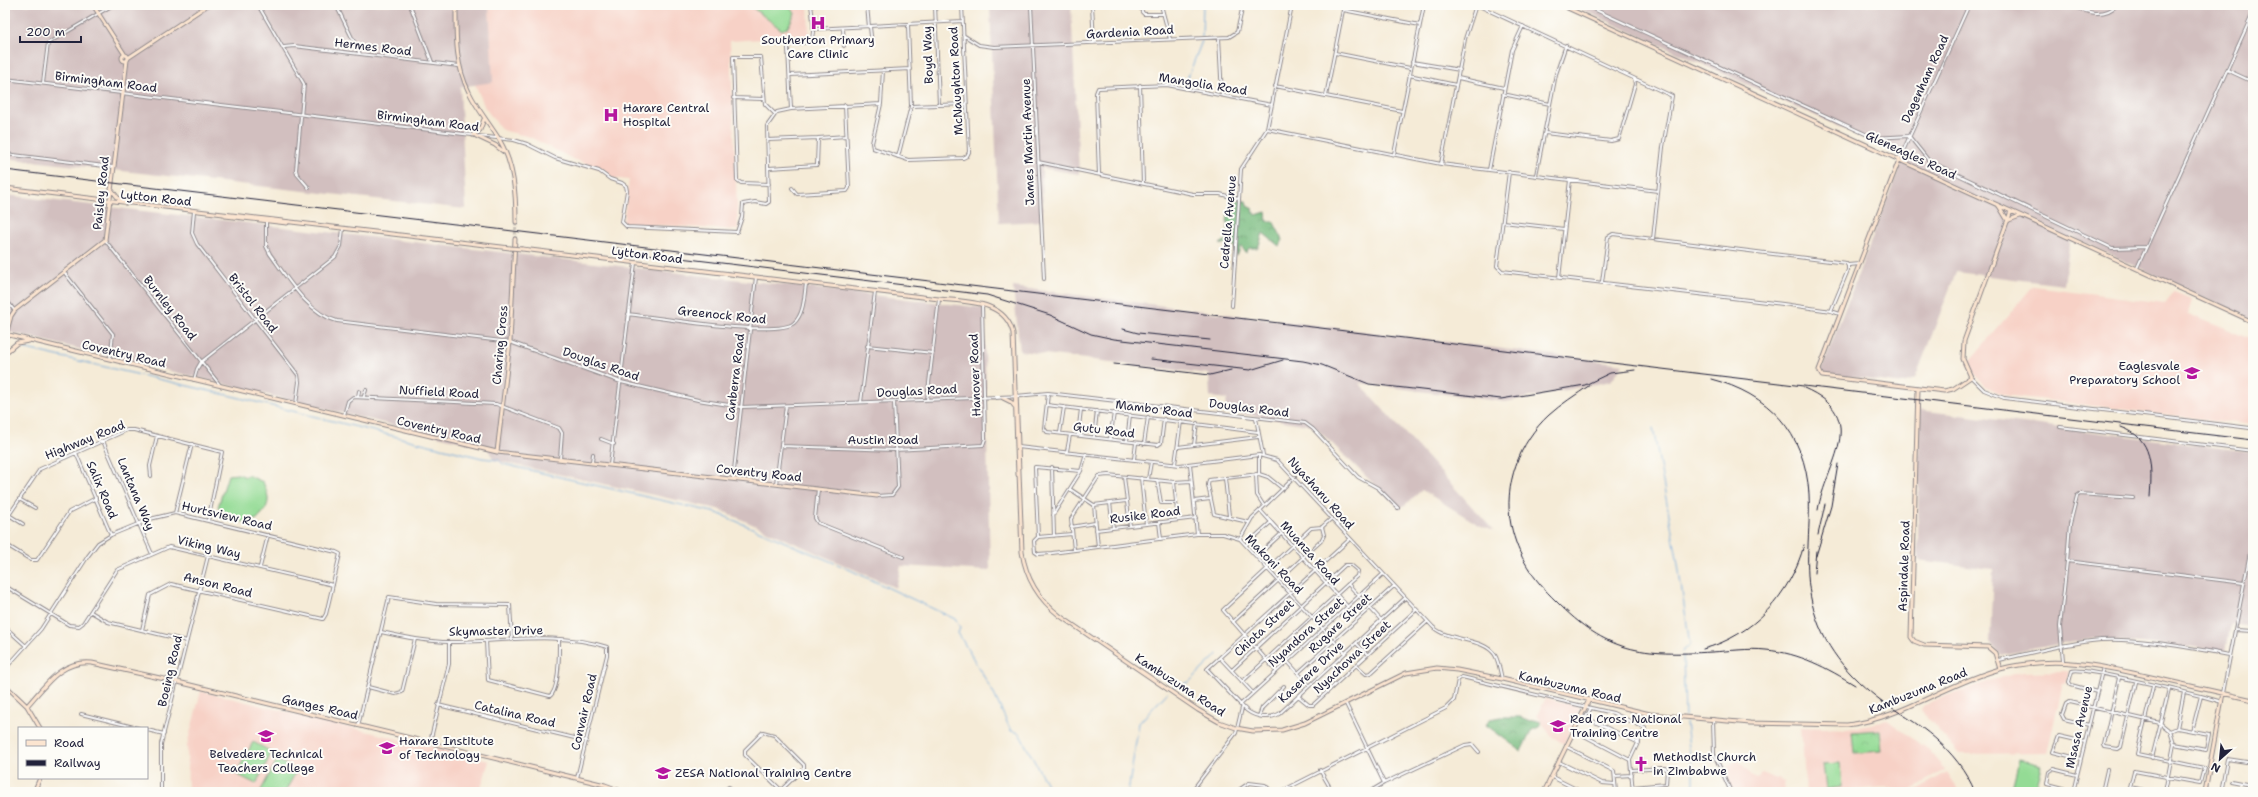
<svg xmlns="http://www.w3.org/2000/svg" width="2258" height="797" viewBox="0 0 2258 797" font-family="'Shantell Sans',sans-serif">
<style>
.built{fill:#f7d1c6}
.industrial{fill:#d2bfbf}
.forest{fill:url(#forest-crowns);stroke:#4c6e5c}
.park{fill:url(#park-crowns);stroke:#5b7e68}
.garden{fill:#94db95;stroke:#5b7e68}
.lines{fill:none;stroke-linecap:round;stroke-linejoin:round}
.stream{stroke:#6aa5da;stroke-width:1}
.secondary-tunnel{stroke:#cbc3b8;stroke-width:3;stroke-dasharray:3 1.5;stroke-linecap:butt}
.street-casing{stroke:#8c8689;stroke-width:4}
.secondary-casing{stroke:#8c8689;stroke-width:5}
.street{stroke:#fff;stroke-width:2}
.secondary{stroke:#fce5d0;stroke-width:3}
.rail{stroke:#22223b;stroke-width:1}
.secondary-bridge-casing{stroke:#8c8689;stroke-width:5;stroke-linecap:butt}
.secondary-bridge{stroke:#fce5d0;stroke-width:3}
.labels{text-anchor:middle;stroke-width:4;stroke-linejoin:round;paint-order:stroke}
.street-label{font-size:12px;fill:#22223b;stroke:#fdfcf7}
.poi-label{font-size:12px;fill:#22223b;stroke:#fdfcf7;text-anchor:start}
</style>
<defs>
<pattern id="forest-crowns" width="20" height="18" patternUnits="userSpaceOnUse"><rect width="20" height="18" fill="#77bb7e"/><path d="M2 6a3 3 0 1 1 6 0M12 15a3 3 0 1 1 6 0" fill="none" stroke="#619868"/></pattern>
<pattern id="park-crowns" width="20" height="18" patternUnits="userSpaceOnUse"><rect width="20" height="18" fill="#94db95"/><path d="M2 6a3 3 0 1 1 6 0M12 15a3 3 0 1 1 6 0" fill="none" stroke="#7fbc81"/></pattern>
</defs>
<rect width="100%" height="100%" fill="#fdfcf7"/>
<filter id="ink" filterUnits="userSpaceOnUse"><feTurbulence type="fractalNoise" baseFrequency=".025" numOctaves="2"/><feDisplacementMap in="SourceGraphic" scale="8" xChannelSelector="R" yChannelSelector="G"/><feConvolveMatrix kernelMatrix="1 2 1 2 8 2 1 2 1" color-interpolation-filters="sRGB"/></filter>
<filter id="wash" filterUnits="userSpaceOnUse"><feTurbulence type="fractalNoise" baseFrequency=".012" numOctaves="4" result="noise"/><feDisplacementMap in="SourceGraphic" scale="16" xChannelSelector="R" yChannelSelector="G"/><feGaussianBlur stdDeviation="0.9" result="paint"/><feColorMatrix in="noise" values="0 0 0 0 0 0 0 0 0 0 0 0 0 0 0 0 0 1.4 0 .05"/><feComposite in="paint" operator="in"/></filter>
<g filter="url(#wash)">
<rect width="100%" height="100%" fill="#f5ebd7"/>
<path class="built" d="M489,5H808L809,36L730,41L738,230L623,223L629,180L611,178L605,170L573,159L530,137L502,130L485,108L475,84L492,82Z
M2033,286L2165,303L2174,292L2192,299L2188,314L2253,340V349L2250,356L2253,358V425L2004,395L1985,386L1967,364Z
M2069,671L2066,683H2063L2047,753L1959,754L1921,710L1923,706L1942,697L1996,679L2023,672Z
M201,691L489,761L480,792H188L187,745Z
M1546,698L1580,707L1564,744L1551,736L1537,715Z
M1886,719L1928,750L1945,770L1906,792L1884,787L1832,792H1806L1801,727L1847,729L1872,725Z
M1738,760L1754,778L1758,779L1762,773L1784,782L1785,792H1733L1722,770Z
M1947,772L1960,792H1913Z"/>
<path class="industrial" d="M5,5H489L493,82L460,87L466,209L5,158Z
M990,5H1071L1079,174L1042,168L1043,221L999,223Z
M1572,5H2253V320L2070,236L2064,285L1956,272L1915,379L1904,384L1820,373L1904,156Z
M5,195L984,308L990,571L901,566L896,588L718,509L494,460L487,448L5,331Z
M1013,287L1623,364L1611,381L1505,402L1359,383L1494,531L1479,525L1422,490L1400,509L1314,426L1225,411L1227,399L1210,397L1209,374L1020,351Z
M1919,410L2253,452V627L2231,624L2226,651L2090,638L2000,655L1990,642L1993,569L1918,560Z"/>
<path class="forest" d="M1235,200L1246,201L1247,206L1253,209L1256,215L1266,212L1267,221H1273L1283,240L1279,246L1263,233L1258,248H1249L1246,253L1241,246L1237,256L1234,245L1220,244L1231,237C1225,227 1226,209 1235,200Z
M1500,717H1520L1530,721L1535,720L1541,722V726L1532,730L1521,751L1486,725L1490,719Z"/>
<path class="park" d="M1880,730L1882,751L1854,753L1852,732Z"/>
<path class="garden" d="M749,5H787L795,13L788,27L782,30Z
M238,474L246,477L247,475L263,482C270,499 271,505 257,519C240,525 229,521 218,507L228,475Z
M253,742L272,752L256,784L236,774Z
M277,760L297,770L285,792H260Z
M2019,760L2041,766L2034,792H2011Z
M1840,763L1842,787L1826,789L1823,764Z"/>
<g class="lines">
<path class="stream" d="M1202,37L1203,5
M1186,82L1202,41
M18,347L236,397L482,458L499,460L503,464L717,513L846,568L955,619L960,628L958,633L993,692L1011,731L1019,733L1051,792
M1653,428L1677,558L1690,645L1682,652
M1683,656L1685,716
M1170,688L1189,682L1218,654
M1686,723L1692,771
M1693,773V792
M1128,792L1139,723L1167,693"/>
</g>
</g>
<g filter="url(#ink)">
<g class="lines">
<path class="secondary-tunnel" d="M515,239L516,222"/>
<defs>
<path id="street" d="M258,5L304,84L296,170L297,174L309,188
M336,5L360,54
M410,5L432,62
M867,5L869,27
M935,5L939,104
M1031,5L1044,279
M1092,5L1094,43
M1141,5L1142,12L1144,14H1163
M1161,5L1170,39
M1477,5L1672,96L1663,147L1653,239
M1585,5L1874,138L1909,136L1929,161L2112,248L2146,247
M2070,5C2086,12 2103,19 2117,5
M5,7L9,5
M1343,10L1420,25
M870,27L872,45
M843,28L844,46
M814,29L963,21
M963,35L979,45L994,47L1229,37L1237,32L1243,5
M1219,38L1222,95
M284,47L294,46L459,66
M1335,53L1410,68
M1412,62L1460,70
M883,70L881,104L872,143L873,148L908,160L963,158L967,156L969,152L962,5
M2227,70L2253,82
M790,75L910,69
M1409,75L1456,85
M1458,78L1504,88
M5,79L472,135
M43,83L48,43L113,5
M1140,85L1143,183
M1275,86L1402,111
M1503,94L1550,104
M1326,96L1344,5
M733,98L763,99
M911,106L966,104
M791,109L788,48L790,44C796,43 805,44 810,41C816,36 812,12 811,5
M1267,129L1441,164L1658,191
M1545,133L1611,141L1619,139L1635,84L1634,79
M479,136L514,140L527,144L555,158L599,171L610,179L622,183L626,186L627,191L622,222L627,227L737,232L742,217L743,204L755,202L766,204L769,202L767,126L777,112L791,109L881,104
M818,138L846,136
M767,140L818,138L817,165L769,168
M5,154L113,167
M1394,154L1424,5
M898,157L911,106L908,25
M1899,160L1969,5
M1038,162L1193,194H1220L1239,199
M1441,164L1465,39L1476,5
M1489,170L1512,50L1523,26
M1509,172L1497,266L1502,271L1783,304L1831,311L1840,314
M1099,174L1096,93L1098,88L1167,85L1272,105
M1536,175L1556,74L1566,45
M769,184L741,183L737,180L733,57H761L765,104L775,114
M792,188L797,194L847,191L849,188L845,105
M194,211L192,233L197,244L298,375L299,382L296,404
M266,220V246L270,254C287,277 307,313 337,321L510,342L621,382L698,400L741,407L1024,396
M1503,222L1564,229
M105,240L220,385
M1848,265L1860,264
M2137,268L2253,13
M64,272L113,334L110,359
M1559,278L1570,180
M1602,282L1608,237L1613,234L1846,263L1848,266V270L1831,311
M5,298L14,310
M1232,306L1241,169L1267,129L1292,5
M628,314C655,317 777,338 794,323C804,314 804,297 806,284
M867,346L933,353
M1971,377L1984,390L2004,398L2250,428
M194,380L197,369L201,362L335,257L341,246L343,229
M1048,394L1044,428L1047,432L1158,445L1161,443L1164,419
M364,396L366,390
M358,397L359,391
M996,398L1048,393L1305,423L1313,429L1358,477L1378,488L1398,508
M927,400L939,299
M861,402L875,292
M1047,405L1258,432
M344,415L348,401L353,397L496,404L559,428L562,433L560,459
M1256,418L1263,455
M2060,427L2253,451
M1060,433L1064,407
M1078,435L1081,409
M1094,437L1097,411
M601,439L614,444
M1110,439L1114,413
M103,441L152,554
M1127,441L1130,415
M1144,444L1148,417
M1194,445L1197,423
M781,446L895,450L983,445L985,439L982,304
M1018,447L1180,465L1259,455L1277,460L1433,627C1449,642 1483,637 1495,655C1499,662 1500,671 1502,679
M1178,447L1258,437
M1067,451L1070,435
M76,453L111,535
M1134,459L1136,443
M592,462L593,454
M1175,464L1181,421
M1190,464L1197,534
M610,465L635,263
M1052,467L1054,536
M1256,474L1257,495L1264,506
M1259,474V455
M151,476L150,466L157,436
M1124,477L1130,526
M1141,478L1146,524
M1225,478L1229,516
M733,479L756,277
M1148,479L1151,462
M1157,480L1161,503H1176
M1174,482L1178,520
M776,484L786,406
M818,489L815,518L818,523L903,557
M1070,489L1094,505L1098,547
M877,496L892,495L898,487L894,402
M19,499L35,508
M1194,501L1210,499
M1110,503L1113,528
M1094,505L1126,501
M1260,510L1348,607
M175,513L192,444
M9,515L23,524
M1053,515L1081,471L1086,454
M5,521L40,469L127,430H134L222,452L208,521
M1159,522L1161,539
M1248,522L1214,514L1208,485L1209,480L1259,474L1268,477L1283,489
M1071,527L1095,523
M1322,527L1332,518
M1096,530L1196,518
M1072,534L1038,537L1034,541L1035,552L1038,554L1052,553L1197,534H1223L1240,539L1345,653
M1038,537L1035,467L1081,471
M1240,539L1252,518L1295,477
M1350,539L1207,669L1243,707C1252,717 1268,720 1279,714L1405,598
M5,544L31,560H37L69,512L96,498
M1246,545L1271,522
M1074,550L1071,519L1099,476L1108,475L1174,482L1191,481
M1257,556L1281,534
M2067,561L2070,524L2077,496L2080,494L2133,498
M260,567L268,535
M1348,584L1381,620
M5,586L69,625L79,626L83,623L117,570L169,547L333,585
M5,591L7,587
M91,612L108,622L187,641
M1233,622L1321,541L1324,535L1322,527
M5,627L26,646
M2235,630L2253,631
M381,632C404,637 427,642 451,642C502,642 557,631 607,647V655L577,778
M486,641L488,680L550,696C560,689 559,651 559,639
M1356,643L1367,654
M1220,658L1253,693
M1998,660C2028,654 2059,645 2091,641C2130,636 2191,648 2230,655
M2063,661L2060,627L2067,561L2244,583
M1288,662L1309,685
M1356,665L1366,674L1371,673L1427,622
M5,669L41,629L88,556L98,543L111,535L150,519L175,513L336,552L340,554L326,614L323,619L171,584L150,595L142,630
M1232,670L1345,565H1351L1358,571L1357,576L1348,584L1242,682
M1276,671L1223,610L1311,528L1322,527
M1298,673L1394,586
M2119,678L2104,745L2105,747L2118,749L2121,747L2136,682
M2153,686L2137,754L2204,768L2200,783L2134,771L2130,787L2153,792
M368,687L395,694L402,692L415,639
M2097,692L2071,685L2069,682L2072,671C2079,666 2185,692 2201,696L2192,731
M2223,693L2253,537
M1298,696L1309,705H1313L1416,610
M2201,696L2222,702
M1346,704L1384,783
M438,705L587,741
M1240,705L1383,574
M81,714L138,728
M1259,716L1262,708L1284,686
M1582,716L1639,743
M1586,717L1591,708L1613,713L1645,728L1630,760
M1713,719L1714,754L1731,792
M2089,725L2064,719L2062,715L2066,704L2069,702L2160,723L2170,731L2174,744L2165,792
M358,726L389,597L436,604L510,605L512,640
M2177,728L2184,692
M147,730L164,734
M1575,731L1630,760L1633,792
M2170,731L2177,728L2209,734L2206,750L2174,744
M430,742L449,664V642
M1567,747L1614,771L1616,792
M2152,758L2169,689
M2081,759L2053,752L2059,736L2085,742
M1559,762L1602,783L1615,784
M1320,770L1332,791
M1632,770L1665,768L1667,770L1666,784L1633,787
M1615,776L1632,775
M1552,777L1582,792
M2231,781L2251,785
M2074,791L2047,784L2049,772L2053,769L2077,775
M161,792V744L208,556
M722,792L729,787L735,792
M779,792L804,768V765L774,735L763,732L745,750V755L781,790
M1191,792L1236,733L1242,708
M1236,792L1249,783L1265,785L1272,792
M1280,792L1446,708L1454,700L1458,680L1462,677L1591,708
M1369,792L1384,783L1465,745L1472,744L1479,752
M1864,792L1883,790L1895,792
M2073,792L2103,667
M2102,792L2107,770
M2221,792L2227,759L2253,763
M2249,792L2253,771"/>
<path id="secondary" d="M93,5L125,55
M456,5C456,35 455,65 469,92C477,109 489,123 499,139C514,164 516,194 516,222
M1561,5L2253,322
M122 58a3 3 0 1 1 6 0a3 3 0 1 1-6 0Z
M128,58L208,5
M473,135L480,130L484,119
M476,136L495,145L504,152
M1899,160L1819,370L1822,376L1944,391L1953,389L1971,377L1963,359L1964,341L2011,211
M5,188L510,248
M111,189L118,198L125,203
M1999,206L2008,221
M225,216L287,223
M2009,220L2020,216
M522,249L939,299C966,302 1005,300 1013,333L1018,475
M5,334L497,452L877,496
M5,338L11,316L15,310L105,240L127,60
M5,353L17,343L29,341
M1918,389L1911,637L1914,641L1924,645L1988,647L1995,653L2000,669
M1016,392L1022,552C1026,579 1038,599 1060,616L1198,710L1219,722L1236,728L1253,731L1282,730L1305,723L1406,673L1437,668L1457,670L1502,679L1650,714L1750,723L1847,725C1900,719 1948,683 2000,669C2059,654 2107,667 2164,680C2194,687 2223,693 2253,700
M1003,398L1011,402L1016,408
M497,452L510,342L515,239
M5,685L27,706L40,728
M27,706C46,685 61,660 92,663L178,682L605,785L624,792
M34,792L40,778
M1544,792L1589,700
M2205,792L2223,693"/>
</defs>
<use href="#street" class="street-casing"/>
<use href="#secondary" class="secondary-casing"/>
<use href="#street" class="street"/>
<use href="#secondary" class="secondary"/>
<path class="rail" d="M5,170L2253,440
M617,248L647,254L987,295L1050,315L1091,334L1114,339L1303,361L1322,365L1369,384L1501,399L1585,385L1610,373L1635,370
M1123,329L1138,333L1210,340
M1151,359L1250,370L1283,360
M1114,364L1210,375L1231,370
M1711,379C1769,394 1805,432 1809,494C1811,531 1803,567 1812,603C1822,646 1848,676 1883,702
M1590,385C1576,395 1561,404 1549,415C1519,442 1503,486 1511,525C1518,557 1533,579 1556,601C1607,653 1642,656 1712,652C1730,651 1748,648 1766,650C1800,653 1827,668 1855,685
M1804,388C1872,417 1825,464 1818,510
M2121,427C2154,438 2152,468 2150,497
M1818,535L1825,504
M1816,556L1831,506L1838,464
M1814,573L1816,551
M1703,649C1753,636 1791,594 1804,545
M1879,700C1918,723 1957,748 1975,792"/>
<defs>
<path id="secondary-bridge" d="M510,248L522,249"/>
</defs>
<use href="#secondary-bridge" class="secondary-bridge-casing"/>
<use href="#secondary-bridge" class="secondary-bridge"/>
</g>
</g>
<defs>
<symbol id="hospital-bare" viewBox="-9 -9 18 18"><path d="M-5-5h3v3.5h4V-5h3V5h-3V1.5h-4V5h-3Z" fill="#b5179e" stroke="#fdfcf7" stroke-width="2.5" paint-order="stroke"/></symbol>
<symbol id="school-bare" viewBox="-9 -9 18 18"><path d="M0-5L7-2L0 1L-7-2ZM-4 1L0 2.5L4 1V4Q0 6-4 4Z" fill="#b5179e" stroke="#fdfcf7" stroke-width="2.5" paint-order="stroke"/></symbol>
<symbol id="university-bare" viewBox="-9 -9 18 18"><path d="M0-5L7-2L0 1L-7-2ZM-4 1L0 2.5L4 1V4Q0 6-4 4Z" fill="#b5179e" stroke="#fdfcf7" stroke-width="2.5" paint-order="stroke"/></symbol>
<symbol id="church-bare" viewBox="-9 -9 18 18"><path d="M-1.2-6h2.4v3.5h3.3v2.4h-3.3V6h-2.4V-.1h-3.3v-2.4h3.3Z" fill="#b5179e" stroke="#fdfcf7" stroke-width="2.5" paint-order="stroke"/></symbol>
</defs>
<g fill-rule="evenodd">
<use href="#hospital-bare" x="807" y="12" width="22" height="22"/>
<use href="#hospital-bare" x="600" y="104" width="22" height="22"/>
<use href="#school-bare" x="2181" y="362" width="22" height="22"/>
<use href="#university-bare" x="1547" y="715" width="22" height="22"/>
<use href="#university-bare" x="255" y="725" width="22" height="22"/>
<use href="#university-bare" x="376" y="737" width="22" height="22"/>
<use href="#church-bare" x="1630" y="753" width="22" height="22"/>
<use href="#university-bare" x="652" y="762" width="22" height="22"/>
</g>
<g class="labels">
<g class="street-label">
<text transform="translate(1130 32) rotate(-3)" y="4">Gardenia Road</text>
<text transform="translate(373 47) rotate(7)" y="4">Hermes Road</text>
<text transform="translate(928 55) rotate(-92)" y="4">Boyd Way</text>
<text transform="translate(1925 79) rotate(-65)" y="4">Dagenham Road</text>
<text transform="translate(956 81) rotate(-93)" y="4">McNaughton Road</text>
<text transform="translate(106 82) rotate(7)" y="4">Birmingham Road</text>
<text transform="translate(1203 84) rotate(9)" y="4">Mangolia Road</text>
<text transform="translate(428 121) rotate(7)" y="4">Birmingham Road</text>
<text transform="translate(1028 142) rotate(-92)" y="4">James Martin Avenue</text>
<text transform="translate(1911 155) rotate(25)" y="4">Gleneagles Road</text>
<text transform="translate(101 193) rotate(-84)" y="4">Paisley Road</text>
<text transform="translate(156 198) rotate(6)" y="4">Lytton Road</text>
<text transform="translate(1228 222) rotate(-85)" y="4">Cedrella Avenue</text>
<text transform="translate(647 255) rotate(7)" y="4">Lytton Road</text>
<text transform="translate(253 303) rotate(52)" y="4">Bristol Road</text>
<text transform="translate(170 308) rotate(52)" y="4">Burnley Road</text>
<text transform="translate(722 315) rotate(6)" y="4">Greenock Road</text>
<text transform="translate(500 345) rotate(-85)" y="4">Charing Cross</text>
<text transform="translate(124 354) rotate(13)" y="4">Coventry Road</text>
<text transform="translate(601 364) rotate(19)" y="4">Douglas Road</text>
<text transform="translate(975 375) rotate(-92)" y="4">Hanover Road</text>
<text transform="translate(735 377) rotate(-83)" y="4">Canberra Road</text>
<text transform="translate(917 391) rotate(-3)" y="4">Douglas Road</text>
<text transform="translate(439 392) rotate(3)" y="4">Nuffield Road</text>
<text transform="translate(1249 408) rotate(7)" y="4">Douglas Road</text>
<text transform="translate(1154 409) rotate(7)" y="4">Mambo Road</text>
<text transform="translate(439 430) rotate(13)" y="4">Coventry Road</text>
<text transform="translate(1104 430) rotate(7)" y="4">Gutu Road</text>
<text transform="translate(85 440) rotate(-22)" y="4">Highway Road</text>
<text x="883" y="444">Austin Road</text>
<text transform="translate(759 473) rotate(6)" y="4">Coventry Road</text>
<text transform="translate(102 490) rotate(67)" y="4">Salix Road</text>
<text transform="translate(1321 493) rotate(48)" y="4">Nyashanu Road</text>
<text transform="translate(136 494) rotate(67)" y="4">Lantana Way</text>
<text transform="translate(1145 515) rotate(-7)" y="4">Rusike Road</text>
<text transform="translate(227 516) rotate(13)" y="4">Hurtsview Road</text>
<text transform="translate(209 547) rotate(13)" y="4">Viking Way</text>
<text transform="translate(1310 553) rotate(48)" y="4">Muanza Road</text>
<text transform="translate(1274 564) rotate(46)" y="4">Makoni Road</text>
<text transform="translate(1904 566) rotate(-88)" y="4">Aspindale Road</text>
<text transform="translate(218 585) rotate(14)" y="4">Anson Road</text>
<text transform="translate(1340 623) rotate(-43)" y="4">Rugare Street</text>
<text transform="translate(1264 628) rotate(-43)" y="4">Chiota Street</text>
<text transform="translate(496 631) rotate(-1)" y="4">Skymaster Drive</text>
<text transform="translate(1306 632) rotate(-42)" y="4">Nyandora Street</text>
<text transform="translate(1352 657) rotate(-43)" y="4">Nyachowa Street</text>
<text transform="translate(170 671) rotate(-77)" y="4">Boeing Road</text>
<text transform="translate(1311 672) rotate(-43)" y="4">Kaserere Drive</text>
<text transform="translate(1180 685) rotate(33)" y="4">Kambuzuma Road</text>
<text transform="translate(1570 687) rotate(13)" y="4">Kambuzuma Road</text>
<text transform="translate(1918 691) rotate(-22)" y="4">Kambuzuma Road</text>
<text transform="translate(320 707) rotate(13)" y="4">Ganges Road</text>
<text transform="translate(584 712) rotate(-77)" y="4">Convair Road</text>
<text transform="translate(515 714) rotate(13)" y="4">Catalina Road</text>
<text transform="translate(2079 727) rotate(-77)" y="4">Msasa Avenue</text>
</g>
<g class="poi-label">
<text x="818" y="44" text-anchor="middle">Southerton Primary<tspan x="818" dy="14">Care Clinic</tspan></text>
<text x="623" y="112">Harare Central<tspan x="623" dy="14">Hospital</tspan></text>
<text x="2180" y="370" text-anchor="end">Eaglesvale<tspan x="2180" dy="14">Preparatory School</tspan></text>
<text x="1570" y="723">Red Cross National<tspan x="1570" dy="14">Training Centre</tspan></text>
<text x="399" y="745">Harare Institute<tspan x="399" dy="14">of Technology</tspan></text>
<text x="266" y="758" text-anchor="middle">Belvedere Technical<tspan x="266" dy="14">Teachers College</tspan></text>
<text x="1653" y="761">Methodist Church<tspan x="1653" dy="14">in Zimbabwe</tspan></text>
<text x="675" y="777">ZESA National Training Centre</text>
</g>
</g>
<rect width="2258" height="797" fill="none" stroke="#fdfcf7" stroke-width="20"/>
<rect x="18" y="727" width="130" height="52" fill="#fdfcf7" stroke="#a5a5ac"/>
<rect x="26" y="740" width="20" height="6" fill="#fce5d0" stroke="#a5a5ac"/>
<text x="54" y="747" font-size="12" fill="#22223b">Road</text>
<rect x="26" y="760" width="20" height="6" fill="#22223b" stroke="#a5a5ac"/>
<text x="54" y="767" font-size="12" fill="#22223b">Railway</text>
<g transform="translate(2220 759) rotate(207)" stroke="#fdfcf7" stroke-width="3" paint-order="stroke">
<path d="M0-3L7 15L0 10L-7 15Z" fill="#22223b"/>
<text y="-6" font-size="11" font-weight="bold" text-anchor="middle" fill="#22223b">N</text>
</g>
<path d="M20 36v6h61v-6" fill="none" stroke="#22223b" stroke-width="2"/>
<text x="26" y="36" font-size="12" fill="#22223b" stroke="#fdfcf7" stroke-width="3" paint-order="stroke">200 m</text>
</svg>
